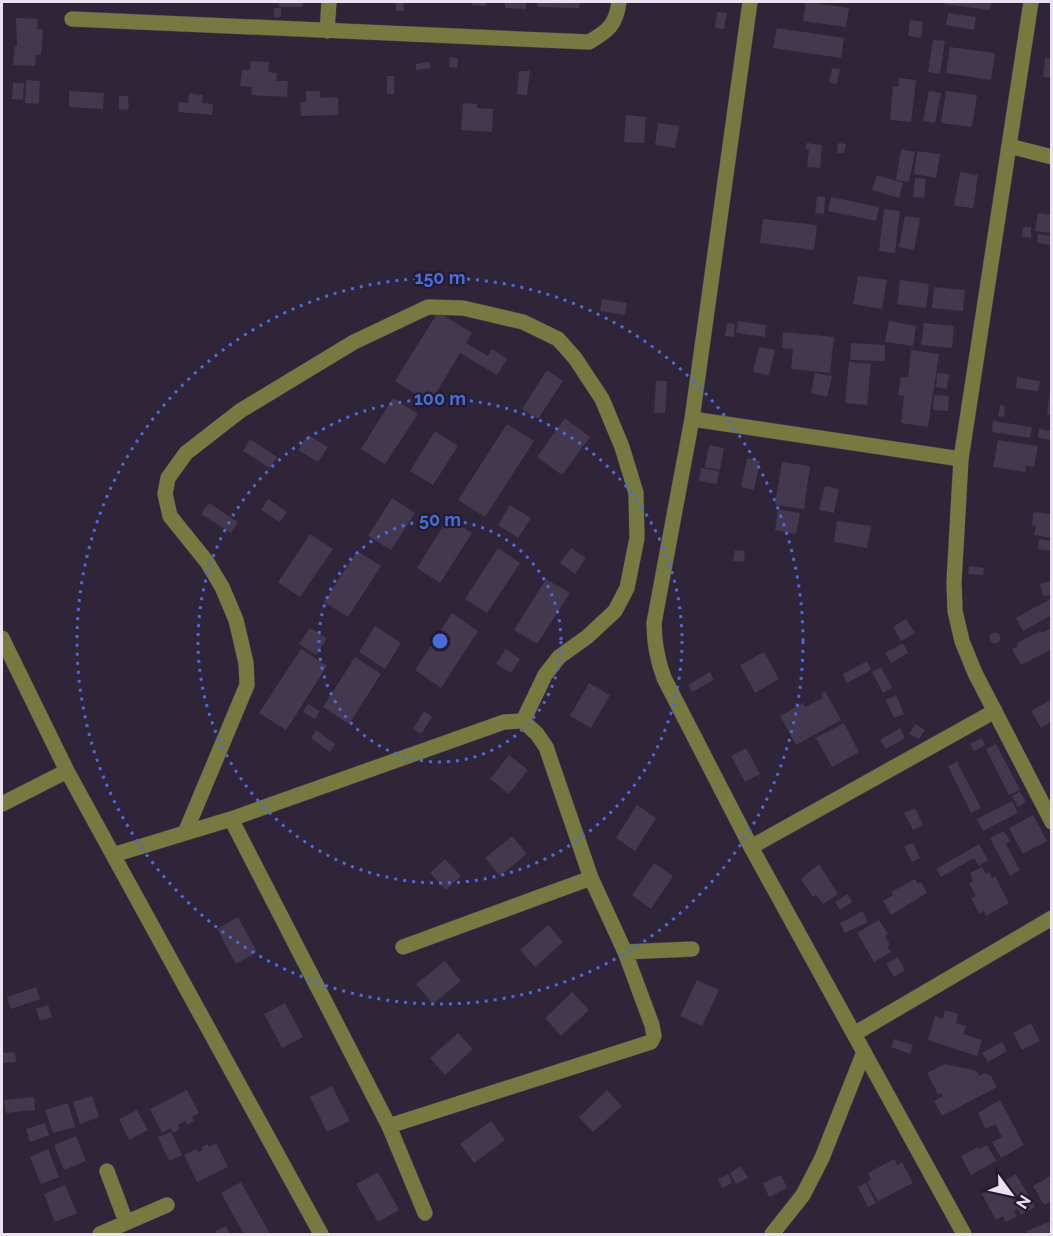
<svg xmlns="http://www.w3.org/2000/svg" width="1053" height="1236" viewBox="0 0 1053 1236" font-family="Raleway,sans-serif">
<style>
.building{fill:#43384e}
.lines{fill:none;stroke-linecap:round;stroke-linejoin:round}
.minor-casing{stroke:#493f52;stroke-width:16}
.minor{stroke:#777a40;stroke-width:15}
.ring{fill:none;stroke:#466cdd;stroke-width:3;stroke-dasharray:3 6}
.centre{fill:#466cdd;stroke:#251b2e;stroke-width:3}
.ring-label{font-size:18px;text-anchor:middle;font-weight:bold;fill:#466cdd;stroke:#251b2e;stroke-width:4.5;stroke-linejoin:round;paint-order:stroke}
</style>
<rect width="100%" height="100%" fill="#2f2438"/>
<path class="building" d="M279,2H303V7H279Z
M403,2L404,11H396V3Z
M472,2H486V6L472,5Z
M505,2H526V9L505,8Z
M537,2H580L579,8L537,7Z
M806,2L849,8L846,27L803,21Z
M943,2H991L990,10L943,4Z
M274,8H281V17H274Z
M717,12L727,13L724,29L715,28Z
M948,13L976,17L974,30L946,25Z
M16,18L38,19L37,29H43L41,55H36L35,66L13,65L15,46H17Z
M910,20L923,22L921,38L908,36Z
M777,28L844,38L841,58L773,48Z
M933,40L945,41L940,74L928,72Z
M950,47L995,53L991,80L946,73Z
M450,57L458,58L457,68L449,67Z
M1045,58L1052,59V78L1043,77Z
M251,61L269,62L268,72L277,73L276,81H288L287,97L251,95L252,87L240,86L242,70H250Z
M430,62V68L416,70V64Z
M832,68L840,69L837,84L829,83Z
M519,71H530L527,95L517,94Z
M387,76H394V94H387Z
M899,78L916,80L911,122L890,120L893,86L898,87Z
M26,80L40,81L39,104L25,103Z
M13,83H24L23,100L12,99Z
M69,91L104,93L103,109L69,107Z
M306,91H320V98L338,97V115L301,116L300,102H306Z
M929,91L941,93L935,123L923,121Z
M946,91L977,95L972,127L941,123Z
M189,93L203,95L202,103L213,104L212,115L178,112L179,102L188,103Z
M119,96H128L129,109L119,110Z
M463,103L477,104V108L493,109L492,132L461,130Z
M626,115L646,117L644,143L624,142Z
M658,123L679,126L675,148L655,145Z
M806,143L822,145L820,168L807,167L809,150L806,149Z
M838,143L846,144L844,153H837Z
M901,149L915,152L909,182L896,180Z
M917,151L940,154L936,178L914,174Z
M960,172L978,175L973,208L954,206Z
M877,175L903,183L899,198L872,190Z
M915,178L926,179L924,198L913,197Z
M817,196L825,197L824,214L815,213Z
M831,197L879,207L876,221L828,211Z
M884,209L900,211L895,253L879,251Z
M1038,213L1052,215V233L1035,231Z
M905,216L920,218L914,250L899,247Z
M763,219L817,225L814,250L760,243Z
M1023,227H1031V238L1022,237Z
M1038,234L1052,236V245L1037,243Z
M858,276L887,280L882,309L853,304Z
M900,280L929,284L926,308L897,304Z
M934,287L965,290L963,311L932,308Z
M602,299L627,303L625,315L600,311Z
M438,312L472,333L466,343L488,356L492,349L507,359L497,375L460,353L430,403L395,381Z
M738,321L766,325L765,337L736,333Z
M889,321L916,326L913,346L885,342Z
M727,323L735,324L734,337L725,336Z
M924,323L954,326L952,348L921,345Z
M783,332L834,337L830,373L791,369L793,349L782,348Z
M851,343L885,345V361L850,360Z
M759,347L775,350L769,375L753,372Z
M911,350L939,354L928,427L901,423L904,396L898,395L901,377H908Z
M849,362L871,364L867,405L845,403Z
M547,370L563,381L538,419L522,409Z
M815,373L832,376L827,397L811,393Z
M937,373L949,374L947,389L936,387Z
M1017,377L1040,381L1038,391L1016,388Z
M656,381H667L665,413H654Z
M1050,390H1052V415H1047Z
M934,395L949,396L948,411L933,410Z
M393,398L418,414L385,464L361,449Z
M1000,405L1005,406L1004,417L998,416Z
M565,418L590,437L562,475L537,457Z
M993,421L1032,427L1030,438L992,432Z
M507,424L534,441L485,517L458,500Z
M1039,429L1052,431V440L1038,438Z
M435,431L458,446L433,485L410,471Z
M308,435L328,447L318,462L298,450Z
M250,439L277,457L270,468L243,451Z
M998,440L1038,446L1034,467L1026,466L1025,472L993,467Z
M709,445L724,448L720,470L705,467Z
M747,458L760,461L754,490L741,487Z
M782,462L810,466L804,509L775,505Z
M701,468L719,471L717,484L699,481Z
M825,486L839,489L834,513L819,510Z
M392,498L415,513L391,550L368,536Z
M268,499L287,512L280,522L261,510Z
M209,503L238,522L231,533L201,514Z
M510,505L531,518L518,538L498,525Z
M778,509L800,513L796,534L775,530Z
M1034,512L1052,514V538L1034,535L1036,526L1032,525Z
M448,518L472,533L440,583L417,568Z
M837,521L871,526L867,548L834,542Z
M310,534L333,549L300,597L278,582Z
M1039,539L1052,541V551L1038,549Z
M498,548L520,563L487,613L465,599Z
M571,548L586,558L575,574L560,563Z
M735,550L745,551L744,562L733,561Z
M357,551L381,566L348,617L324,602Z
M969,566L984,568L983,575L968,574Z
M546,579L570,593L537,644L514,630Z
M1051,581L1052,595L1043,596L1040,584Z
M1052,598V615L1023,631L1016,618Z
M452,613L478,631L441,688L415,670Z
M906,619L915,633L901,641L893,627Z
M375,626L401,643L385,669L359,652Z
M310,628L327,638L316,655L299,644Z
M1052,628V649L1021,665L1012,649L1018,646L1017,643L1040,631L1041,633Z
M989.5 638a5.5 5.5 0 1 1 11 0a5.5 5.5 0 1 1-11 0Z
M903,643L908,653L891,663L885,653Z
M301,649L327,666L286,730L259,713Z
M506,649L520,659L511,673L496,664Z
M764,652L779,679L755,693L740,665Z
M355,657L381,674L349,724L323,707Z
M867,661L871,670L847,683L843,674Z
M881,667L892,688L883,693L872,672Z
M710,672L714,680L692,692L688,685Z
M589,683L610,695L591,728L570,716Z
M825,691L841,720L796,745L780,716L803,703L805,707L823,698L821,694Z
M896,695L904,714L894,718L886,700Z
M1052,699V721L1041,728L1031,711Z
M308,704L320,711L315,719L303,712Z
M424,711L432,717L421,734L413,729Z
M844,723L859,752L832,767L816,738Z
M915,724L925,730L919,739L909,734Z
M900,728L905,738L886,749L880,740Z
M316,730L335,744L330,752L311,738Z
M982,738L985,745L974,751L970,744Z
M996,744L1020,790L1009,795L986,749Z
M746,748L760,774L745,782L731,756Z
M509,755L528,770L509,794L490,779Z
M957,762L981,808L971,813L948,766Z
M1020,792L1026,802L1018,807L1012,796Z
M1012,801L1018,813L983,831L977,819Z
M637,805L656,818L635,851L616,838Z
M915,808L923,825L913,830L904,813Z
M1033,815L1047,841L1023,854L1009,828Z
M1004,831L1010,841L1006,844L1020,870L1010,876L990,838Z
M512,836L527,854L500,876L485,858Z
M913,843L920,858L912,862L904,846Z
M979,844L988,860L979,866L974,858L941,877L936,869Z
M445,859L461,876L446,890L430,873Z
M654,863L673,876L651,909L632,895Z
M819,864L838,894L823,904L816,895L813,897L801,879Z
M982,867L986,874L989,872L992,878L995,876L1009,903L986,916L984,911L979,914L971,898L976,896L969,883L973,881L970,873Z
M915,879L918,884L921,882L927,893L891,915L883,901L893,895L891,892Z
M848,894L852,902L840,910L835,902Z
M863,911L868,922L845,933L840,923Z
M238,917L257,952L236,964L217,929Z
M879,920L888,934L885,936L890,945L887,947L891,952L874,962L857,933Z
M548,925L563,942L535,967L520,950Z
M898,957L905,970L894,977L886,964Z
M445,961L461,981L433,1004L416,984Z
M697,980L719,990L702,1026L680,1016Z
M36,987L40,999L11,1009L7,997Z
M572,992L589,1010L561,1036L545,1018Z
M285,1003L303,1037L282,1048L264,1014Z
M48,1005L52,1017L40,1021L36,1009Z
M945,1010L958,1014L956,1023L966,1026L963,1034L982,1040L977,1056L928,1040L935,1016L943,1019Z
M1031,1023L1040,1041L1022,1050L1013,1033Z
M458,1033L473,1049L445,1075L430,1058Z
M894,1039L913,1045L910,1054L891,1047Z
M1002,1042L1007,1051L988,1062L982,1053Z
M15,1052L16,1062L2,1063V1053Z
M945,1064L977,1071L979,1076L984,1073L991,1076L997,1087L942,1116L934,1101L943,1096L941,1093L938,1094L927,1073Z
M332,1086L350,1121L327,1132L310,1097Z
M187,1090L199,1113L192,1117L194,1121L187,1125L185,1121L178,1125L180,1129L173,1133L171,1128L162,1133L150,1109Z
M607,1090L622,1106L593,1132L579,1117Z
M92,1096L99,1117L80,1124L73,1102Z
M34,1097L35,1110L6,1113L4,1100Z
M1000,1100L1024,1145L1001,1158L992,1142L1002,1137L995,1124L986,1129L978,1113Z
M68,1103L75,1127L53,1133L45,1110Z
M137,1110L148,1130L129,1140L119,1119Z
M491,1121L505,1140L474,1163L460,1144Z
M45,1123L49,1135L30,1142L26,1129Z
M171,1132L182,1155L169,1161L158,1137Z
M76,1136L86,1161L64,1170L54,1145Z
M216,1143L228,1167L197,1182L184,1155L197,1149L198,1152L203,1150L201,1147L208,1144L209,1147Z
M987,1145L996,1161L971,1175L961,1156L978,1147L979,1149Z
M48,1149L59,1177L41,1184L30,1157Z
M894,1159L897,1165L902,1162L913,1183L878,1201L867,1182L871,1180L868,1173Z
M741,1166L748,1178L736,1184L730,1173Z
M378,1172L399,1210L378,1222L356,1184Z
M729,1174L732,1183L722,1188L718,1179Z
M1016,1174L1035,1207L1021,1215L1018,1209L1014,1211L1017,1216L1006,1222L1003,1216L996,1220L982,1194Z
M781,1175L787,1188L769,1197L763,1183Z
M1050,1176L1052,1201L1044,1205L1033,1186Z
M241,1182L270,1234H244L221,1193Z
M866,1183L876,1203L868,1207L858,1187Z
M65,1185L77,1213L55,1222L44,1194Z
M1049,1222L1052,1234H1028L1026,1231Z
M226,1226L230,1234H217L215,1231Z"/>
<g class="lines">
<defs>
<path id="minor" d="M750,2L692,419L654,623C654,643 657,659 664,678L751,847L964,1234
M1031,2L961,459L954,582L955,611L962,641L975,673L1052,822
M72,19L589,42C608,31 616,25 619,2
M327,31L329,2
M1009,146L1052,157
M692,419L961,459
M2,638L67,771L321,1234
M2,804L67,771
M231,819L389,1126L425,1213
M185,833L247,685L246,663L236,620L222,587L207,562L170,516L165,494L168,478L186,453L240,411L354,342L428,307L463,308L523,322L558,339L575,358L602,399L622,447L636,493L637,538L627,588L615,611L587,637L559,657L545,675L523,721
M751,847L995,711
M113,855L231,819L504,722L523,721L537,734L546,747L591,878L625,952L652,1025L654,1036L651,1042L389,1126
M403,947L591,878
M625,952L692,949
M854,1034L1052,918
M107,1171L126,1222
M100,1234L167,1205
M772,1234L803,1195L822,1158L864,1052"/>
</defs>
<use href="#minor" class="minor-casing"/>
<use href="#minor" class="minor"/>
</g>
<g class="ring">
<circle cx="440" cy="641" r="121"/>
<circle cx="440" cy="641" r="242"/>
<circle cx="440" cy="641" r="363"/>
</g>
<circle cx="440" cy="641" r="9" class="centre"/>
<g class="ring-label">
<text x="440" y="284">150 m</text>
<text x="440" y="405">100 m</text>
<text x="440" y="526">50 m</text>
</g>
<rect width="1053" height="1236" fill="none" stroke="#e9e3f0" stroke-width="6"/>
<g transform="translate(1011 1194) rotate(123)" stroke="#251b2e" stroke-width="4.5" paint-order="stroke">
<path d="M0-4.5L10 22L0 15L-10 22Z" fill="#e9e3f0"/>
<text y="-9" font-size="16" font-weight="bold" text-anchor="middle" fill="#e9e3f0">N</text>
</g>
</svg>
